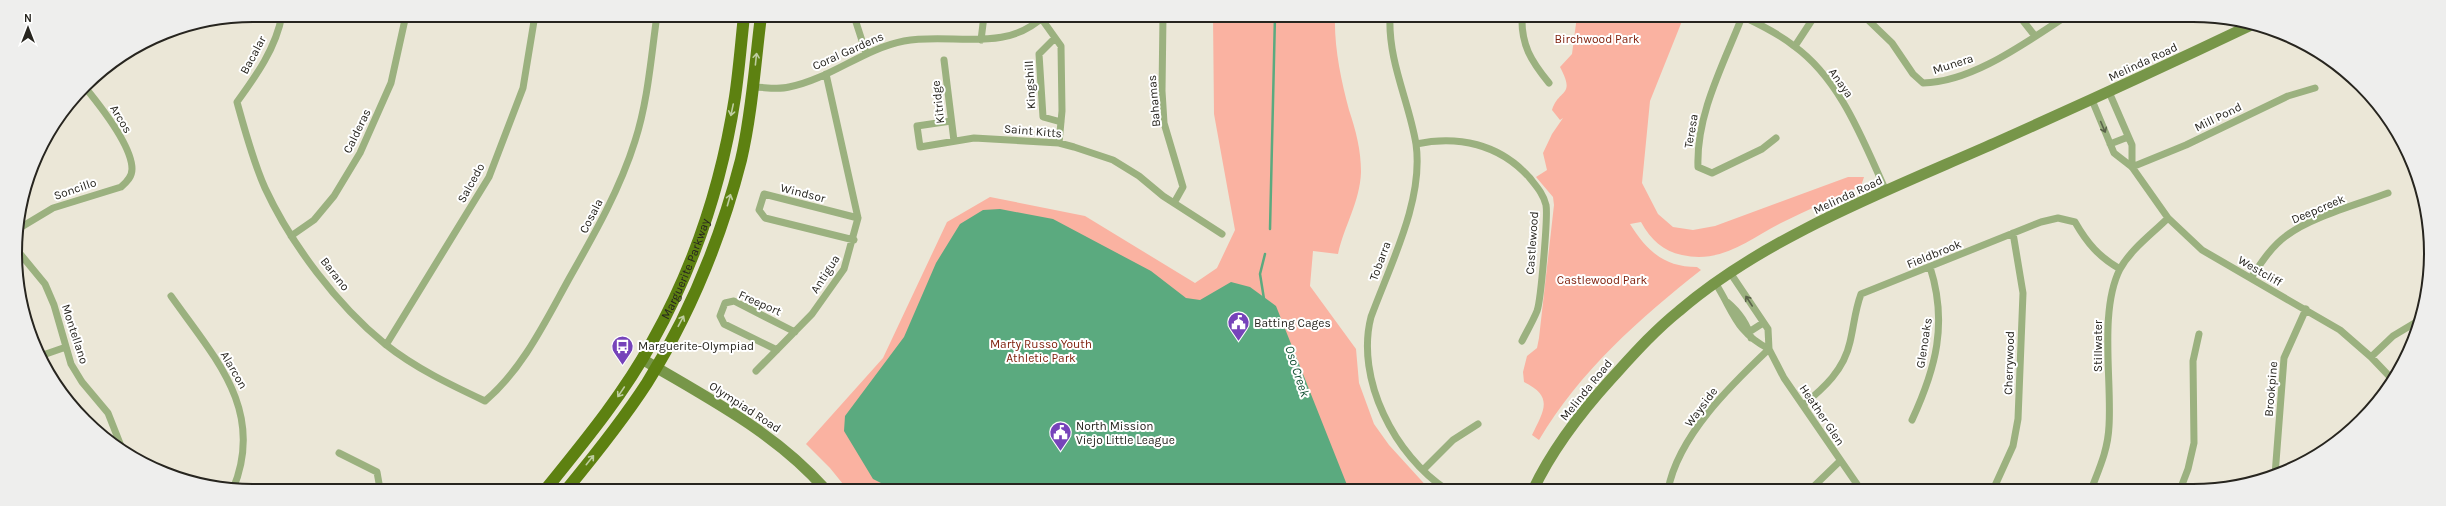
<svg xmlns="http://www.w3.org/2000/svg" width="2446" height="506" viewBox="0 0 2446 506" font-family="Karla,sans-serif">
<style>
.green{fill:#fab2a1}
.water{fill:#5baa7f}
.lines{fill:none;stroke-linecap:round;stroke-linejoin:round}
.stream{stroke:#5baa7f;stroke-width:2.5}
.minor{stroke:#9bb17f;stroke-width:7}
.secondary{stroke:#779649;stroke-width:11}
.primary{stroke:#5d8111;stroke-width:12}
.oneway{stroke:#becda0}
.oneway2{stroke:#5b644a}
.labels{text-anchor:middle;stroke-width:4;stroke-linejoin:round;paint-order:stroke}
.park-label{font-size:12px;fill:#80220e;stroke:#fff}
.street-label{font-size:12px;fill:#27251f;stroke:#fff}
.poi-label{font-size:12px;fill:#27251f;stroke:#fff;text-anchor:start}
.water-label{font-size:13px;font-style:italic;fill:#165336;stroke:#fff}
.rim{fill:none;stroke:#27251f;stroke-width:2}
</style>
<rect width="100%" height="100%" fill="#ebe7d7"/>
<path class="green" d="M1213,16H1335C1334,47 1341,80 1349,110C1356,131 1361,150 1361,172C1360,202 1344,226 1338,254L1313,251L1310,286L1356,349L1359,383L1374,424L1389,445L1430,490L847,489L830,468L806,444L883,358L947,222L990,197L1085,216L1195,283L1217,268L1235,230L1214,114Z
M1577,16H1684L1650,101L1642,183L1658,214L1673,227L1693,230L1715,226L1848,177H1864L1861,186C1834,198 1807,210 1781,223C1748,240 1721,264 1682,255C1663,251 1651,240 1641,222L1630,224C1647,251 1664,267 1697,267L1701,270C1640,318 1579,372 1539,440L1532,435C1544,410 1554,397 1524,382L1523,372L1527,356L1537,348L1539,338L1554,205L1553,197L1536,177L1547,170L1543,153L1552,134L1563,118L1560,120L1552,110C1559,88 1576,97 1560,67L1572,54Z"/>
<path class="water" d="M1000,209L1053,219L1151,271L1186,298L1200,300L1231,282L1250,287L1276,306L1349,490L893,489L873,479L844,431L845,416L904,337L936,263L960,224L983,210Z"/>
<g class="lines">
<path class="stream" d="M1270,229L1275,16
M1264,299L1260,274L1265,254"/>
<path class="minor" d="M282,15C276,48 256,76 237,102C245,131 253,161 265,188C291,244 337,305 385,344C415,368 451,385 485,401C523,369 546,320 570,277C595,233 620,189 635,141C648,101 651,57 657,15
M854,16L866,53
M1163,16L1162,91L1164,123L1183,187L1174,203
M1390,16C1388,62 1409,101 1416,144C1424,200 1390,265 1371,317C1355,379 1395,456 1447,490
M1522,16C1521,45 1531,61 1549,83
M1742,17C1723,65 1696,115 1698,167L1712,173L1762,149L1776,138
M1744,17C1761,25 1779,34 1794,46C1841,80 1863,141 1886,191
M1865,17L1892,43L1913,74L1923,83C1972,82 2025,43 2065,17
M2020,17L2035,36
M1041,18L1061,46L1062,111L1059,143
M1055,38L1039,54L1043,117L1061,122
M981,40L984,16
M1795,46L1814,17
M944,60L954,141
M753,87C764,87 778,90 789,87C830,79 863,49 904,41C951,32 1005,54 1044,16
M2109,92L2132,145V167
M2092,100L2114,153L2132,167L2168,218L2202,250L2340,330L2371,357L2392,379
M951,121L917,126L920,147L974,138L1059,143L1074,147L1113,160L1139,176L1163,196L1222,234
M1416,144C1458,135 1499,144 1529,177C1536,186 1543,193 1546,205C1548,216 1541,300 1537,311C1533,321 1527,331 1522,341
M2110,144L2128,137
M2132,167L2186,145L2288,96L2315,88
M18,229L53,208L121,187C127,182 132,177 132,169C132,146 98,103 84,86
M291,236L314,220L334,196L360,153L391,83L406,15
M854,240L765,218L759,210L764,194L858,218
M17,250L45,284L54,305L71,364L82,382L108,413L121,446
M1731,274L1768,329L1769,349L1784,378L1861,490
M2251,278C2261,263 2271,247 2286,236C2310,217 2359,204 2388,193
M1716,284C1734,313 1736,332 1769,349
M171,296C214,357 266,410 233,489
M1727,302C1739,312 1747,323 1751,338
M1749,332L1763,323
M386,345L489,177L523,88L535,15
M777,350L724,324L720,316L725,303L734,301L795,332
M43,355L66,347
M2371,357L2393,336L2418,321
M756,371L812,314L844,269L858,218L826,74
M1803,405C1824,388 1844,370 1850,342C1854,325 1855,310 1861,294L2041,222L2058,218L2075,222C2087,243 2099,257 2120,269
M1912,420C1936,368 1948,323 1930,267
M339,453L377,472L380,489
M1424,469L1453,440L1478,424
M2275,475L2284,358L2306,309
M1668,490C1678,436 1731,385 1769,349
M1810,490L1840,461
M1993,490L2013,446L2018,419L2023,293L2013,233
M2091,490C2099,469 2108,450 2109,426C2112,381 2099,310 2120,269C2131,249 2152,234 2168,218
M2180,490L2188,469L2194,443L2193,361L2199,334"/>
<path class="secondary" d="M642,359C707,398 775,432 825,489
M1533,490C1552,450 1581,412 1611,379C1632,356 1654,331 1679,311C1766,236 1891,189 1995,143C2080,105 2165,66 2249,26"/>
<g class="primary">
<path id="s1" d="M546,489C584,442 623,395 652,342C694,267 722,182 735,97C739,70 741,43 744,16"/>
<path d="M567,489C595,455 623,420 647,383C690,314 721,238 741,160C752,113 755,63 761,16"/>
</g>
</g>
<defs><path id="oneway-shaft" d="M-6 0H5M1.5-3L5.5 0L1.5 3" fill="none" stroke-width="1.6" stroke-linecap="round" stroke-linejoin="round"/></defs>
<g class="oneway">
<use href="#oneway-shaft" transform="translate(756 59) rotate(-84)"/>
<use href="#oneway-shaft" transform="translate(732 110) rotate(102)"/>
<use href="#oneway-shaft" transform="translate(729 200) rotate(-74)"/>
<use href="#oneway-shaft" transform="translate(681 321) rotate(-62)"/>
<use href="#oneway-shaft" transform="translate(621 392) rotate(124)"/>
<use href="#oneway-shaft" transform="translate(590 460) rotate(-51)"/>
</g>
<g class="oneway2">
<use href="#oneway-shaft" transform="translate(2103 127) rotate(67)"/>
<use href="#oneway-shaft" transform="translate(1749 301) rotate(-123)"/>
</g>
<defs>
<symbol id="civic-pin" viewBox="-11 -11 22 30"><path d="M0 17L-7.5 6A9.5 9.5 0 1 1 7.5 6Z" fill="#7643ba" stroke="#fff"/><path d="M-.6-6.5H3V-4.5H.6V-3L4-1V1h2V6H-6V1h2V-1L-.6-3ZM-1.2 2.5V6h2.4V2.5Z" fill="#fff"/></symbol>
<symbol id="bus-pin" viewBox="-11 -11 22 30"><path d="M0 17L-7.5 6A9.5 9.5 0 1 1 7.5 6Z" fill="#7643ba" stroke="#fff"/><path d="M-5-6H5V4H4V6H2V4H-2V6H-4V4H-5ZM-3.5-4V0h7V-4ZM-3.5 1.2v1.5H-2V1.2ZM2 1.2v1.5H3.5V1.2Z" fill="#fff"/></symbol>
</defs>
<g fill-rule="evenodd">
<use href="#civic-pin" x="1226" y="310" width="25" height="34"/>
<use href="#bus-pin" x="610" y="334" width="25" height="34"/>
<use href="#civic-pin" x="1048" y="420" width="25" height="34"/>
</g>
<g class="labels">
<g class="park-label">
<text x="1597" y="43">Birchwood Park</text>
<text x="1602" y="284">Castlewood Park</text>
<text x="1041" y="348">Marty Russo Youth<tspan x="1041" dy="14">Athletic Park</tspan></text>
</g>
<g class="street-label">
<text transform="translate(848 51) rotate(-24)" y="4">Coral Gardens</text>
<text transform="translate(253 55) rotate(-62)" y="4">Bacalar</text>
<text transform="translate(2143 62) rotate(-25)" y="4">Melinda Road</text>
<text transform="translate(1953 64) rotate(-18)" y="4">Munera</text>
<text transform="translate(1841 83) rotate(55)" y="4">Anaya</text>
<text transform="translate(1030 85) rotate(-93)" y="4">Kingshill</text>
<text transform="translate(1154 101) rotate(-95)" y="4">Bahamas</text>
<text transform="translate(938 102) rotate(-96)" y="4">Kitridge</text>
<text transform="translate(2218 117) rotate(-26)" y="4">Mill Pond</text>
<text transform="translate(121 119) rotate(59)" y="4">Arcos</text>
<text transform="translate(357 131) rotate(-64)" y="4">Calderas</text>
<text transform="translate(1033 131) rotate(5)" y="4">Saint Kitts</text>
<text transform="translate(1691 131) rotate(-80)" y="4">Teresa</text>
<text transform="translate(471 183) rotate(-61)" y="4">Salcedo</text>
<text transform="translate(75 189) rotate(-19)" y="4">Soncillo</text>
<text transform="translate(803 193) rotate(14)" y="4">Windsor</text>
<text transform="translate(1848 195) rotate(-25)" y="4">Melinda Road</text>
<text transform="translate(2318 209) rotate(-23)" y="4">Deepcreek</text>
<text transform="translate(591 216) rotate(-63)" y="4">Cosala</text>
<text transform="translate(1532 243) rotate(-86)" y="4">Castlewood</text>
<text transform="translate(1934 254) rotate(-22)" y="4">Fieldbrook</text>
<text transform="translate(1380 261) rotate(-70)" y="4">Tobarra</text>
<text dy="4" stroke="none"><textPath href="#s1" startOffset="262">Marguerite Parkway</textPath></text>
<text transform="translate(2260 271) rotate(30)" y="4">Westcliff</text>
<text transform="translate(335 274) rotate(52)" y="4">Barano</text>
<text transform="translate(825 274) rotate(-57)" y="4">Antigua</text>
<text transform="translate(760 303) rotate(24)" y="4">Freeport</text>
<text transform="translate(75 334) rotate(72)" y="4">Montellano</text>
<text transform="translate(1924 343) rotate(-81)" y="4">Glenoaks</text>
<text transform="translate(2098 346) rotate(-90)" y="4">Stillwater</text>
<text transform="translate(2009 363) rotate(-88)" y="4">Cherrywood</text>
<text transform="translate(234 370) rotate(60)" y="4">Alarcon</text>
<text transform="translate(2271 389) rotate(-85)" y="4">Brookpine</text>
<text transform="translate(1586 390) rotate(-51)" y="4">Melinda Road</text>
<text transform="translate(745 407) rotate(33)" y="4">Olympiad Road</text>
<text transform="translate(1701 407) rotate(-53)" y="4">Wayside</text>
<text transform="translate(1822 415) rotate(56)" y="4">Heather Glen</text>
</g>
<g class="poi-label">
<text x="1254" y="327">Batting Cages</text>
<text x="638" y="350">Marguerite-Olympiad</text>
<text x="1076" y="430">North Mission<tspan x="1076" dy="14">Viejo Little League</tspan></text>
</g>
<g class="water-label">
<text transform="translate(1298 371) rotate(72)" y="5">Oso Creek</text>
</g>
</g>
<path d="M0 0H2446V506H0ZM253 22H2193A231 231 0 0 1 2424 253V253A231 231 0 0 1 2193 484H253A231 231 0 0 1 22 253V253A231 231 0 0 1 253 22Z" fill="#eeeeed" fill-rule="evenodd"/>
<path class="rim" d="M253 22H2193A231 231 0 0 1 2424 253V253A231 231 0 0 1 2193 484H253A231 231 0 0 1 22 253V253A231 231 0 0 1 253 22Z"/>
<g transform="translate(28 28)" stroke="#ffffff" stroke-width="3" paint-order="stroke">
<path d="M0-3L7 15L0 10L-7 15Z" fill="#27251f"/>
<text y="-6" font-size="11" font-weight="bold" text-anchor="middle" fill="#27251f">N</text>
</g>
</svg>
